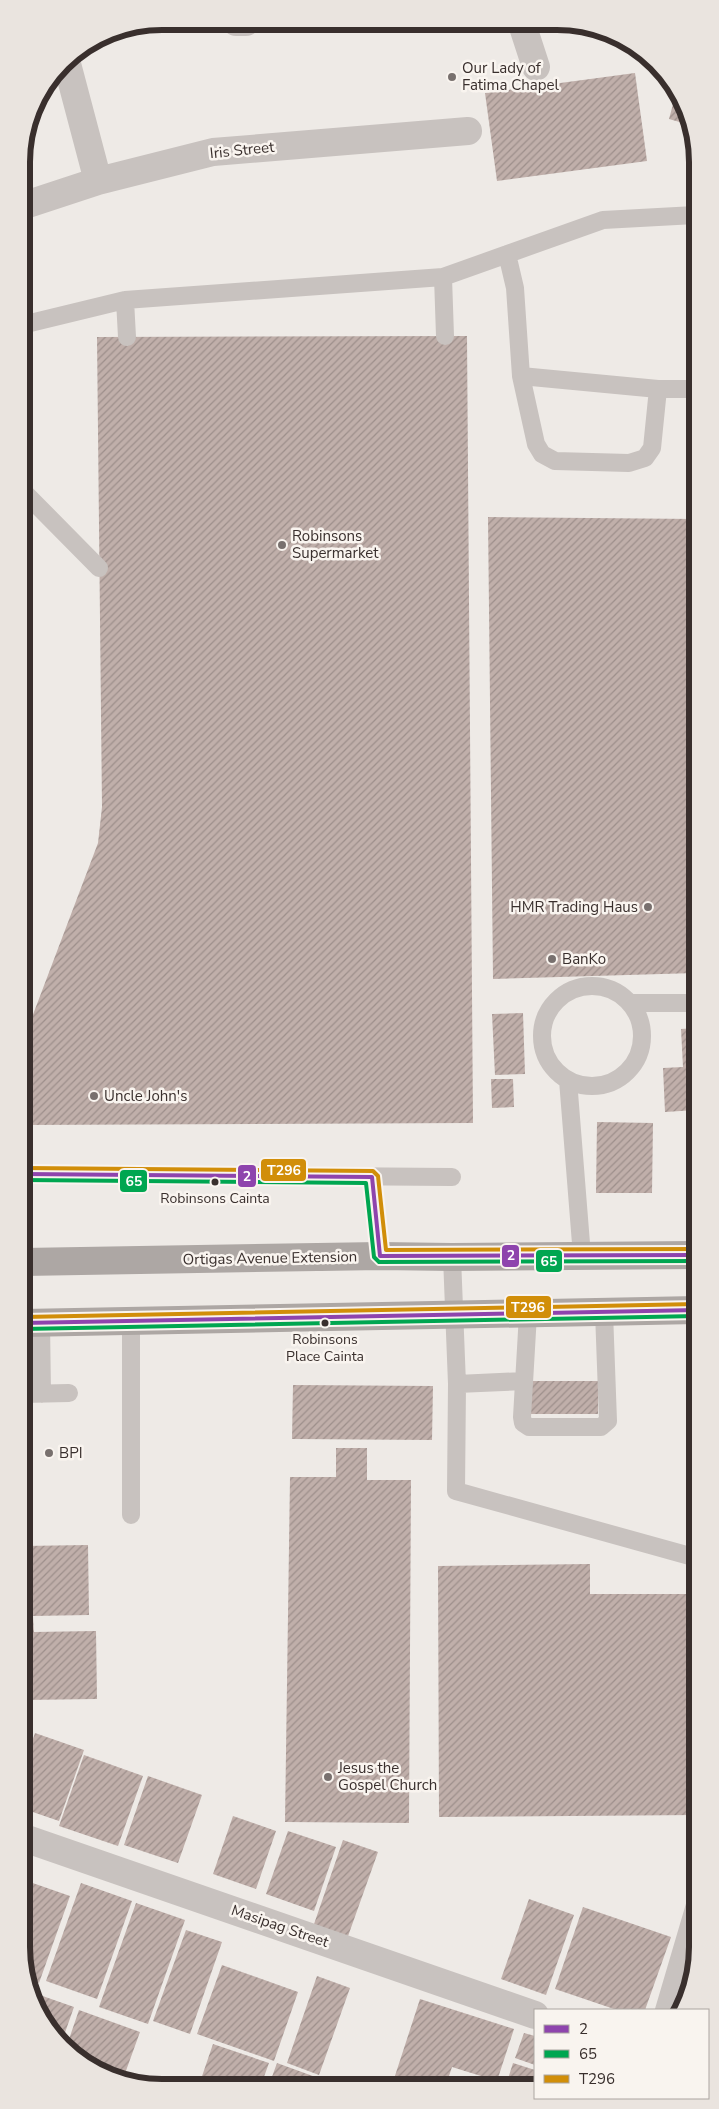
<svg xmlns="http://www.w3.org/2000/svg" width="719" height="2109" viewBox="0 0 719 2109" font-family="'Nunito Sans',sans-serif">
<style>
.building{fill:url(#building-hatch)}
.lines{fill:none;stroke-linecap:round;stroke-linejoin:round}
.lane{stroke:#c8c2bf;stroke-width:18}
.street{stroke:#c8c2bf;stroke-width:28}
.primary{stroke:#ada7a4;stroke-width:28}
.bus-1-casing{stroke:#f9f4ef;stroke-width:8}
.bus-2-casing{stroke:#f9f4ef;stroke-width:8}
.bus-3-casing{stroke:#f9f4ef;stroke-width:8}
.bus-1{stroke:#8e44ad;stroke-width:4}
.bus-2{stroke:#00a651;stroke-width:4}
.bus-3{stroke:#d18e09;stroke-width:4}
.poi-dot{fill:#78706e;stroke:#f9f4ef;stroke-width:2}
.bus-dot{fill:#392f2d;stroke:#f9f4ef;stroke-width:2}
.labels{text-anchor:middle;stroke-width:5;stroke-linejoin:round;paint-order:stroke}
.bus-label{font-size:14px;fill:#392f2d;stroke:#f9f4ef}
.poi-label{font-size:15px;fill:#392f2d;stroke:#f9f4ef;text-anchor:start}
.street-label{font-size:15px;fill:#392f2d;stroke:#f9f4ef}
.rim{fill:none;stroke:#392f2d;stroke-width:6}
.line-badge{stroke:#f9f4ef;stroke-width:2}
.badge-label{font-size:14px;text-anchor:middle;font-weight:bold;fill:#fff}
</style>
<defs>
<pattern id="building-hatch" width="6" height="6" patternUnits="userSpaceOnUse" patternTransform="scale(1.25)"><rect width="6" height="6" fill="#c0afaa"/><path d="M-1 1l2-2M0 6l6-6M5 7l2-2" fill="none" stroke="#9d8f8b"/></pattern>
</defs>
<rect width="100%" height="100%" fill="#eeeae6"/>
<path class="building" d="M635,73L647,161L497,181L485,93Z
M675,97L687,118L690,125L669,119Z
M467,336L473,1123L23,1125V1041L98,843L102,807L97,337Z
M692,417H695V484H694Z
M488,517L696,519V973L493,979Z
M523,1013L525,1074L495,1075L492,1014Z
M696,1028V1110L665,1112L663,1068L683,1067L681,1029Z
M491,1079H513L514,1107L492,1108Z
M597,1122L653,1123L652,1193H596Z
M691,1354H697V1423H691Z
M531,1381H598V1414H531Z
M293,1385L433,1386L432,1440L292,1439Z
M336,1448H367V1480H411L409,1823L285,1822L290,1477H336Z
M88,1545L89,1615L33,1616L34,1632L96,1631L97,1699L24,1700L23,1546Z
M590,1564V1594H697V1815L439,1817L438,1566Z
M24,1729L32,1732L24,1754Z
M35,1733L84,1750L59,1821L24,1809V1765Z
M84,1755L143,1776L118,1846L59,1826Z
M148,1776L202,1795L178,1863L124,1845Z
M233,1816L276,1831L256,1889L213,1874Z
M288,1831L336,1847L314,1911L266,1894Z
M343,1840L378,1852L347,1939L313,1927Z
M24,1880L70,1896L39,1983L26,1978L24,1975Z
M81,1883L132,1901L97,1999L46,1981Z
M529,1899L574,1915L546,1995L501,1979Z
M136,1903L185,1920L148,2024L99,2007Z
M583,1907L671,1937L645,2010H617L555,1989Z
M186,1930L222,1942L190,2034L153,2021Z
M697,1948V1956L687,2001L681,2010H675Z
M222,1965L298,1992L274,2061L197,2034Z
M317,1976L350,1988L319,2075L287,2063Z
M34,1993L74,2007L61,2044Z
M420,1999L514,2029L497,2081L452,2067L446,2085H392Z
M79,2010L140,2032L123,2079L66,2048Z
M524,2033L535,2036V2065L515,2058Z
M213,2044L269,2063L261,2085H199Z
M277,2063L321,2079L319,2085H269Z
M513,2063L535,2070V2085H506Z"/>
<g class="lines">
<path class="lane" d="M507,254L515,288L521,376L658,389H695
M443,277L445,336
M22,325L125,300
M127,337L125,300L443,277L603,220L695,215
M521,376L536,444L542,454L555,461L629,463L645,458L652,448L658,389
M22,490L99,568
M542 1036a50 50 0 1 1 100 0a50 50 0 1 1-100 0Z
M630,1003H696
M568,1080L582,1256
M23,1174L452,1177
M372,1177L380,1256
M452,1257L457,1384L456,1491L697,1558
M528,1314L522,1417L523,1423L529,1427H601L608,1421L604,1312
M41,1323L42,1394
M457,1384L524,1381
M23,1394L69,1393
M131,1515V1321
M664,2010L697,1898"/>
<path class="street" d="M236,22H246
M522,24L536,67
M66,60L98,181
M22,206L98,181L213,152L468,131
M24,1838L535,2015"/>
<path class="primary" d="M23,1262L380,1256L452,1257L697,1255
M23,1323L697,1310"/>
<defs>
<path id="bus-1" d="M23,1174L372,1177L380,1256L697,1255
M23,1323L697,1310"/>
<path id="bus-2" d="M23,1180L366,1183L374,1257L379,1262L697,1261
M23,1329L697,1316"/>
<path id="bus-3" d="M23,1168L373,1171L378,1176L386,1250L697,1249
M23,1317L697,1304"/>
</defs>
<use href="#bus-1" class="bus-1-casing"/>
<use href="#bus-2" class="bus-2-casing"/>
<use href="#bus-3" class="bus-3-casing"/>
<use href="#bus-1" class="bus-1"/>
<use href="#bus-2" class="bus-2"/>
<use href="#bus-3" class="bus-3"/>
</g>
<g class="poi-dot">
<circle cx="452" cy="77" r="5"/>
<circle cx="282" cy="545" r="5"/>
<circle cx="648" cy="907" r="5"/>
<circle cx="552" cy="959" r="5"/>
<circle cx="94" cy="1096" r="5"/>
<circle cx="49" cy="1453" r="5"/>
<circle cx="328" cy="1777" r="5"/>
</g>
<g class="bus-dot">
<circle cx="215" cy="1182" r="4.5"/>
<circle cx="325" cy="1323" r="4.5"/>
</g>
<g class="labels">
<g class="bus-label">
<text x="215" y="1203">Robinsons Cainta</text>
<text x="325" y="1344">Robinsons<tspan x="325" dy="17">Place Cainta</tspan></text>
</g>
<g class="poi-label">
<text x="462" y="73">Our Lady of<tspan x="462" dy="17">Fatima Chapel</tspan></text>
<text x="292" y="541">Robinsons<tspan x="292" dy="17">Supermarket</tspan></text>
<text x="638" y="912" text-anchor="end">HMR Trading Haus</text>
<text x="562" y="964">BanKo</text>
<text x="104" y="1101">Uncle John's</text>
<text x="59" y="1458">BPI</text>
<text x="338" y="1773">Jesus the<tspan x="338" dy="17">Gospel Church</tspan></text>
</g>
<g class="street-label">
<text transform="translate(242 150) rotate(-6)" y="5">Iris Street</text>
<text transform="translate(270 1258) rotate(-1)" y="5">Ortigas Avenue Extension</text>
<text transform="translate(280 1926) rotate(19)" y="5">Masipag Street</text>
</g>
</g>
<path d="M0 0H719V2109H0ZM162 30H557A132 132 0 0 1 689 162V1947A132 132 0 0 1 557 2079H162A132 132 0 0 1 30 1947V162A132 132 0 0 1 162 30Z" fill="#eae4df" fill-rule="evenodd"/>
<path class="rim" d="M162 30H557A132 132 0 0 1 689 162V1947A132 132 0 0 1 557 2079H162A132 132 0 0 1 30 1947V162A132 132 0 0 1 162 30Z"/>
<g class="line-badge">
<rect x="260" y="1158" width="47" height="24" rx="5" fill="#d18e09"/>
<rect x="237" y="1164" width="20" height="24" rx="5" fill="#8e44ad"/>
<rect x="119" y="1169" width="29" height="24" rx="5" fill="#00a651"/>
<rect x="501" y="1244" width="19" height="24" rx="5" fill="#8e44ad"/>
<rect x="535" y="1249" width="28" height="24" rx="5" fill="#00a651"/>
<rect x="505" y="1295" width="47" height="24" rx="5" fill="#d18e09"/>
</g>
<g class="badge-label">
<text x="284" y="1175">T296</text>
<text x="247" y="1181">2</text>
<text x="134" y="1186">65</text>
<text x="511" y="1260">2</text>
<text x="549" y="1266">65</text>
<text x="528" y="1312">T296</text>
</g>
<rect x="534" y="2009" width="175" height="90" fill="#f9f4ef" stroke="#aca5a1"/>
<rect x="544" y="2025" width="25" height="8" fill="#8e44ad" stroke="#aca5a1"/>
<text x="579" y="2034" font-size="15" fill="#392f2d">2</text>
<rect x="544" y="2050" width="25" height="8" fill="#00a651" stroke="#aca5a1"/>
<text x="579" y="2059" font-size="15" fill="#392f2d">65</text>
<rect x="544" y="2075" width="25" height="8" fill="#d18e09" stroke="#aca5a1"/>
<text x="579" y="2084" font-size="15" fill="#392f2d">T296</text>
</svg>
